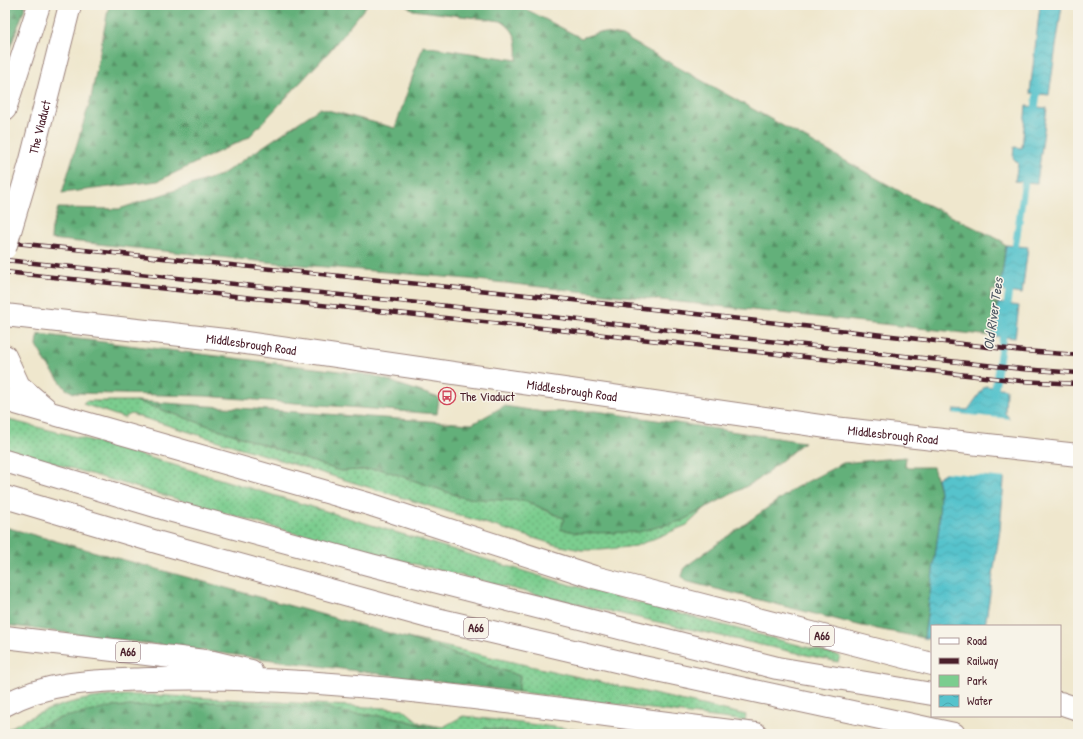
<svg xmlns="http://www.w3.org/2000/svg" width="1083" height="739" viewBox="0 0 1083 739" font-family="'Patrick Hand',sans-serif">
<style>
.green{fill:url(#green-dots);stroke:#62765d}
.forest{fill:url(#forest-firs);stroke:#576852}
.water{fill:url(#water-waves);stroke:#50717c}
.pier{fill:#efe7cd}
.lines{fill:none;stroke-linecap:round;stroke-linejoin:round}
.stream{stroke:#56c3cc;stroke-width:7}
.tertiary-casing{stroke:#9c837c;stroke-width:24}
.secondary-casing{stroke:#9c837c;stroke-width:24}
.trunk-casing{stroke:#9c837c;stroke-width:24}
.tertiary{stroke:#fff;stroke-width:22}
.secondary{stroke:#fff;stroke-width:22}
.trunk{stroke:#fff;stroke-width:22}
.rail-casing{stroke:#4a1f2b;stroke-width:4.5}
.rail{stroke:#f7f3e8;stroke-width:3;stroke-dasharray:9;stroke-linecap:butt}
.tertiary-bridge-casing{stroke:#9c837c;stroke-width:24;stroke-linecap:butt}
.tertiary-bridge{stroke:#fff;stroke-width:22}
.labels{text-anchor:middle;stroke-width:3;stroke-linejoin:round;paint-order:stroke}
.shield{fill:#f7f3e8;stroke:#7e5f64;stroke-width:1}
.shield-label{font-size:12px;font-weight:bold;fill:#4a1f2b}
.street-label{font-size:13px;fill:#4a1f2b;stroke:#f7f3e8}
.poi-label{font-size:13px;fill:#4a1f2b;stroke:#f7f3e8;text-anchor:start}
.water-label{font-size:14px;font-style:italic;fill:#4e5863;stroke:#f7f3e8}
</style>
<defs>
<pattern id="green-dots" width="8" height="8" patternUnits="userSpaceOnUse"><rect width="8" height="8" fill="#7bcd8f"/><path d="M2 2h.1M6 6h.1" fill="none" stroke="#67a675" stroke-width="1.8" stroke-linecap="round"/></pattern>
<pattern id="forest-firs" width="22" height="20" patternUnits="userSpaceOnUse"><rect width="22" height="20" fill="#64b07a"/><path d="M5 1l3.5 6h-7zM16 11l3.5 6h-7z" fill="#548f64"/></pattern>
<pattern id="water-waves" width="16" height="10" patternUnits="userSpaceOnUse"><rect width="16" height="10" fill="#56c3cc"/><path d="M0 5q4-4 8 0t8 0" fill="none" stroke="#4ca7af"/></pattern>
</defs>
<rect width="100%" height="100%" fill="#f7f3e8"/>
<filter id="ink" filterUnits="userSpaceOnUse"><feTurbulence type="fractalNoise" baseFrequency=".025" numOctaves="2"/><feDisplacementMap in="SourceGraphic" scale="8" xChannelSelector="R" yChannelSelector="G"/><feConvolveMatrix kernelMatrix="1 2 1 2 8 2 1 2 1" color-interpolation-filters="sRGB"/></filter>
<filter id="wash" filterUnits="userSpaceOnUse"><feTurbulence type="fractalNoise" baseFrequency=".012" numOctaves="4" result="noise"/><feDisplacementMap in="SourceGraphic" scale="16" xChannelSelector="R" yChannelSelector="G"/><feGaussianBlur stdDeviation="0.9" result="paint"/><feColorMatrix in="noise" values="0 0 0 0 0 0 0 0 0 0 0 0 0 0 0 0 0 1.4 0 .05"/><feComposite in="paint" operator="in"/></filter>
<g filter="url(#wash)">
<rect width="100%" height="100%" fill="#efe7cd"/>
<path class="green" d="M85,401H136L340,471L381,469L464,498L526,501L565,519L560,529L681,521L704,509L687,525L636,546L601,550H581L556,545L131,414L124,418L83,404Z
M5,419L101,443L560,582L840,656L838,662L554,599L307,537L5,449Z
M407,638L746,715L745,721L518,692L520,676Z
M152,695L403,709L420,723L443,727L463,716L612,734H534L484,728L483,734H454L393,717L344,713L327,708L60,718L21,734H5V731C35,712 73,699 109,696C123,695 138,695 152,695Z"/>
<path class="forest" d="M5,5H26L5,61Z
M109,5H367L328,53L249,137L158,181L62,193L91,98Z
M405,5H518L581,38L600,32L622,36L903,193L1002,241V244L1006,245L1000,291L992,290L990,301L998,303L992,336L468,279L267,262L51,239L52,227L58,208L119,209L221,175L320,108L395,128L423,46L517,60C518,42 517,31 501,21L413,10Z
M38,334L372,375L439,398L437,414L204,396L74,393L66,389L46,363L37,346Z
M136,401L472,424L504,406L543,412L596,411L804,442L758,480L681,521L638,532L578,533L560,529L565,519L526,501L464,498L381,469L340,471Z
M906,457L905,467H933L940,491L939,527L924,638L862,626L685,581L682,576L685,567L795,488L843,463Z
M5,527L407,638L520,676L518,692L5,625Z
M214,702L328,708L344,713L393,717L454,734H21L60,718L112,707Z
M484,728L534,734H483Z"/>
<path class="water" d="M1040,5H1062L1049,95L1030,93Z
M1026,106L1047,108L1037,183L1015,181L1018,163L1013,158L1014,147L1022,148Z
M1006,245L1028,247L1022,294L1000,291Z
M998,303L1019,306L1015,338L993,336Z
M985,386L1006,389L1005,413L1009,418L1000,530L985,626H932V639L924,638L939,527L940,491L937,478L946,472L953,414L954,409L968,410Z"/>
<path class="pier" d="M951,413L1011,419L1006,478L943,472Z"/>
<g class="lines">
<path class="stream" d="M1034,116L1038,85
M1014,255L1026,174
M1006,312L1010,283
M994,395L1004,328"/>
</g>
</g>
<g filter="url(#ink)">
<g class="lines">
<defs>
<g id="tertiary">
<path d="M5,109L39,5"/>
<path id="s1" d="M30,164L70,5"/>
</g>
<g id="secondary">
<path id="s2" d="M5,315L225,340L834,428L1078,455"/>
</g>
<path id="trunk" d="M5,356L19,386L45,408
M5,400L372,505L594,577L932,664
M5,461L172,511L371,565L777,668L932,694
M5,497L160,543L428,617L629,664L954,734
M5,637L213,662L251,671
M1060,703L1078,709
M5,705C50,680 100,681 149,679C353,673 555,711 756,734"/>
</defs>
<use href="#tertiary" class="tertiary-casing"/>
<use href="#secondary" class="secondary-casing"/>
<use href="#trunk" class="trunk-casing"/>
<use href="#tertiary" class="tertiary"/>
<use href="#secondary" class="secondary"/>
<use href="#trunk" class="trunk"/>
<defs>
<path id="rail" d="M5,242L546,297L1024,351L1078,355
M5,260L543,316L1022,369L1078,373
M5,272L541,328L1021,381L1078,384"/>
</defs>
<use href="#rail" class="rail-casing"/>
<use href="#rail" class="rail"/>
<defs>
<path id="tertiary-bridge" d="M5,248L30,164"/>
</defs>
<use href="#tertiary-bridge" class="tertiary-bridge-casing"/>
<use href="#tertiary-bridge" class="tertiary-bridge"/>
</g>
</g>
<defs>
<symbol id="bus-ring" viewBox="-11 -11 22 22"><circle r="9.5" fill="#f7f3e8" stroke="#d1495b" stroke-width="1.5"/><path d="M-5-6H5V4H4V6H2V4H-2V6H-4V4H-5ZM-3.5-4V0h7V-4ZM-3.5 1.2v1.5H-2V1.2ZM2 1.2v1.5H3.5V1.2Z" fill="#d1495b"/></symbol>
</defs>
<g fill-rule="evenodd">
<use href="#bus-ring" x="437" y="386" width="20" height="20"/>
</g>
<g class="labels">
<g class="shield">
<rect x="464" y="618" width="24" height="20" rx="3"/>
<rect x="810" y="626" width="24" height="20" rx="3"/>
<rect x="116" y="642" width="24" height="20" rx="3"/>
</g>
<g class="shield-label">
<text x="476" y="632">A66</text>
<text x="822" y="640">A66</text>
<text x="128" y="656">A66</text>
</g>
<g class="street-label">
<text dy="5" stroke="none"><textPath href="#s1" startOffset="38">The Viaduct</textPath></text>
<text dy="5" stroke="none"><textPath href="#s2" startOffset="248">Middlesbrough Road</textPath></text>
<text dy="5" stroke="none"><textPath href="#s2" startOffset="572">Middlesbrough Road</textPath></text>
<text dy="5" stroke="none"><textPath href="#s2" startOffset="896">Middlesbrough Road</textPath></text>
</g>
<g class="poi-label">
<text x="460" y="401">The Viaduct</text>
</g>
<g class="water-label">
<text transform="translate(993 314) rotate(-82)" y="5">Old River Tees</text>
</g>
</g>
<rect width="1083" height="739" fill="none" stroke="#f7f3e8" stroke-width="20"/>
<rect x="931" y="625" width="130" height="92" fill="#f7f3e8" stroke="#b29e9c"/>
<rect x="939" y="638" width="20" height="6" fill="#ffffff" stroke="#b29e9c"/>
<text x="967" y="645" font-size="12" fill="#4a1f2b">Road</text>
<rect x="939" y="658" width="20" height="6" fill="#4a1f2b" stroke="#b29e9c"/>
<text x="967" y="665" font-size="12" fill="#4a1f2b">Railway</text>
<rect x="939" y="675" width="20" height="12" fill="#7bcd8f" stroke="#b29e9c"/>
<text x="967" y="685" font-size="12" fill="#4a1f2b">Park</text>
<rect x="939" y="695" width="20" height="12" fill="url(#water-waves)" stroke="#b29e9c"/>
<text x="967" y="705" font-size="12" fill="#4a1f2b">Water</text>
</svg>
